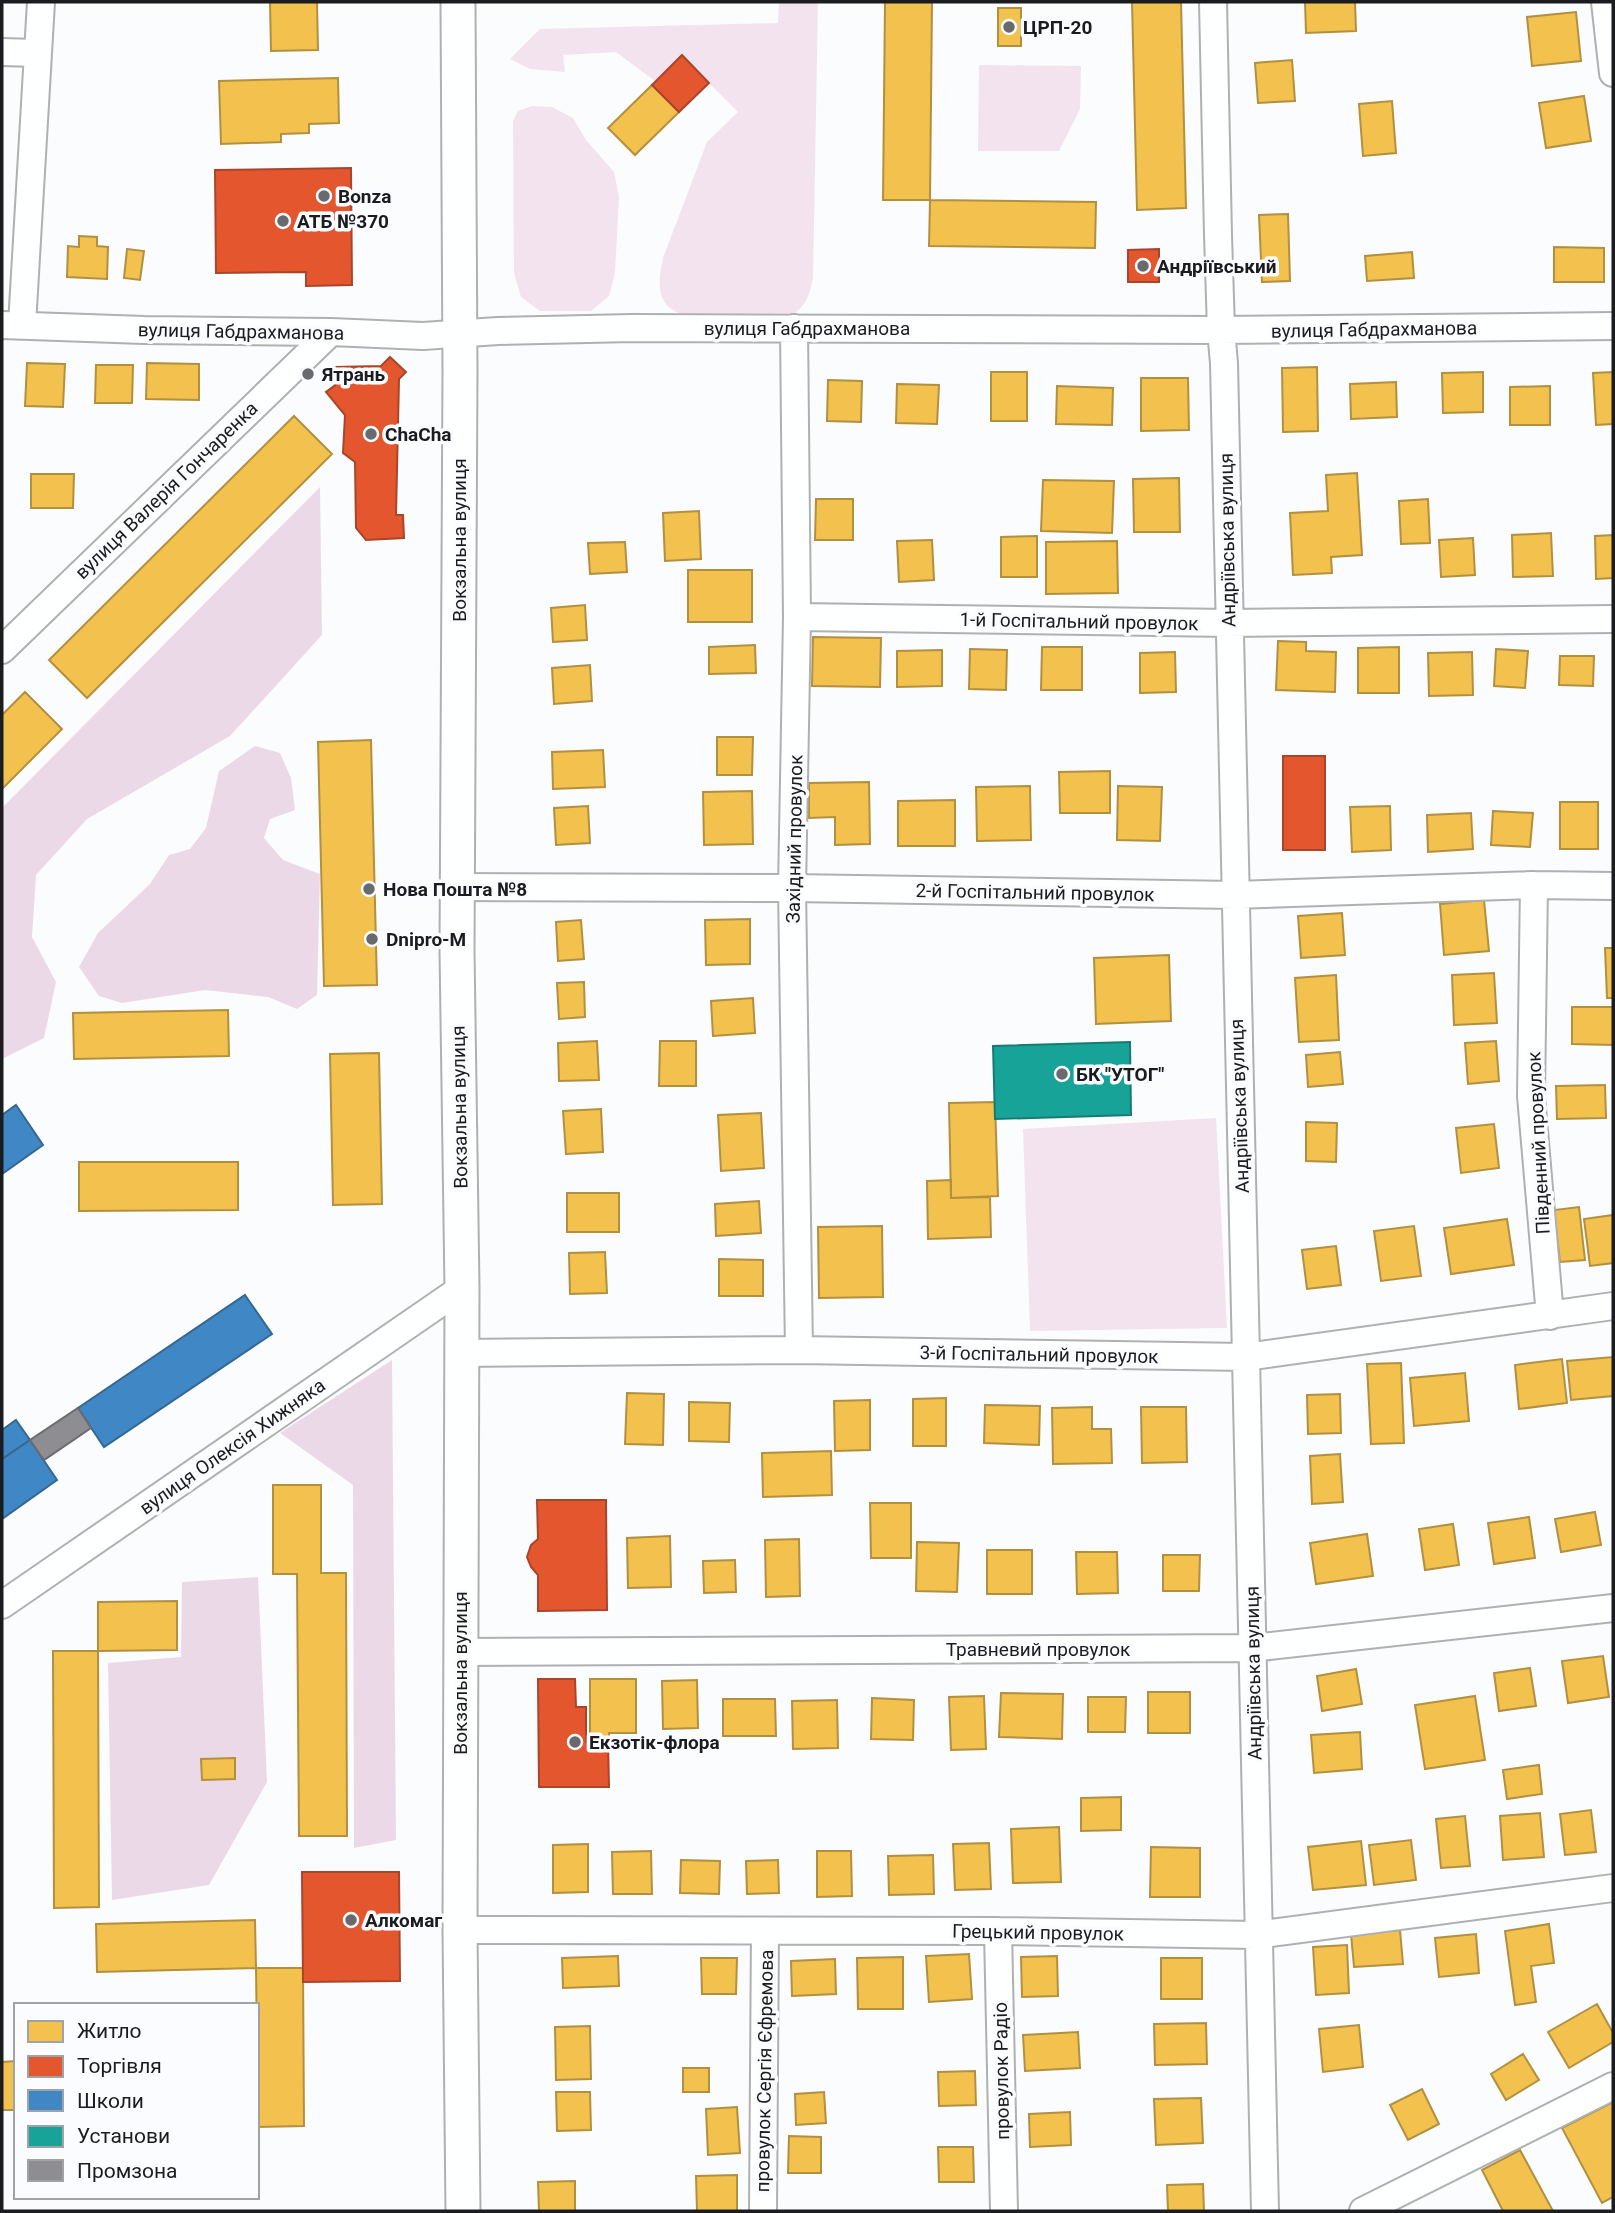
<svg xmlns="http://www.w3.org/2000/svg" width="1615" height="2213" viewBox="0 0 1615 2213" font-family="Roboto,sans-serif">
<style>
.green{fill:#f2e3ef}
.forest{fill:#ecd9e8}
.homes{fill:#f2c14e;stroke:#b29040;stroke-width:2}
.shops{fill:#e4572e;stroke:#a8452a;stroke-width:2}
.schools{fill:#3f88c5;stroke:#346893;stroke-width:2}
.public{fill:#17a398;stroke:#187a74;stroke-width:2}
.industry{fill:#8d8d92;stroke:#6b6b70;stroke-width:2}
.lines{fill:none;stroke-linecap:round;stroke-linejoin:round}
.minor-casing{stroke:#afb0b2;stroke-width:30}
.major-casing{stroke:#afb0b2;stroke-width:37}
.minor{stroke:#feffff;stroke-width:26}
.major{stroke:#feffff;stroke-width:33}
.poi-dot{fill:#696a6d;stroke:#fafcff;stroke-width:2.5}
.labels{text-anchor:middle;stroke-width:7;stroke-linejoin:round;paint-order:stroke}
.poi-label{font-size:19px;font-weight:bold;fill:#1b1c1f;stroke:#fafcff;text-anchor:start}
.street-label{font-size:19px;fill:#1b1c1f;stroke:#fafcff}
</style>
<rect width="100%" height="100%" fill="#fbfcfe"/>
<path class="green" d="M779,2H818L813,278C810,293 807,304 795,313L682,314C655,306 658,281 663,258L707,142L738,112L682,56L655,81L616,52L563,55L565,72L530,69L510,59L540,29L778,23Z
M979,65L1081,66L1080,109L1059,151H978Z
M532,106L552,107L573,118L586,140L614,172L619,197L615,273L609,296L591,311H540L521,297L514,273L513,121L518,111Z
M1216,1118L1227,1328L1030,1331L1023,1129Z"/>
<path class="forest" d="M320,487L322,635L230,736L87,819L36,875L32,937L56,982L44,1038L2,1059V808Z
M255,746L280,753L291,778L295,810L270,819L264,838L283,860L320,874L317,995L297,1009L268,997L205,990L122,1003L99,996L79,967L98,933L150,884L169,855L190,849L206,828L219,771Z
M392,1360L396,1840L354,1848L353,1485L280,1433Z
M258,1577L267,1782L209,1885L112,1900L108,1663L181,1657L182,1582Z"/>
<path class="homes" d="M270,2H317L318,50L271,51Z
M885,2H932L930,200H883Z
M1132,2H1181L1186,208L1137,210Z
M1305,2H1355L1356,31L1306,33Z
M998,8H1021V46H998Z
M1576,12L1581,61L1532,66L1527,17Z
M1292,60L1295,101L1258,103L1255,63Z
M338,78L339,123L309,124V133L281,134V142L221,144L219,81Z
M652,85L679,112L635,155L608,128Z
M1584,96L1591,141L1546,148L1539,103Z
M1392,101L1396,153L1363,156L1359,104Z
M930,200L1096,202L1095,248L929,246Z
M1288,214L1290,281L1262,282L1259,215Z
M79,236L97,237V246L108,247L107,279L67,277L68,246L79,247Z
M1554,247L1604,248V282H1554Z
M127,249L144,251L140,280L124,278Z
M1412,252L1414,278L1367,281L1365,256Z
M27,363L65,364L63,407L25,406Z
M147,363L199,364V400L146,399Z
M96,365H133L132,403H95Z
M1317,367L1318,431L1283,432L1282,368Z
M991,372H1027V421H991Z
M1483,372V412L1443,413L1442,373Z
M1613,372V424L1596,425L1593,373Z
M1141,378H1188L1189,430L1141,431Z
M828,380L862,381L861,422L827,421Z
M1396,382L1397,417L1351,419L1350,384Z
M897,384L939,385L937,424L896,423Z
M1057,386L1113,388L1112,425L1056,424Z
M1550,386V425H1510V387Z
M294,416L332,454L87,698L49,660Z
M1357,473L1362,555L1331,557L1332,573L1293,575L1290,513L1328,511L1326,475Z
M31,474H74L73,508H31Z
M1179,478L1180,532H1134L1133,479Z
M1043,480L1114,481L1112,533L1041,531Z
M816,499H853V540H815Z
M1428,499L1430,543L1401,544L1399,501Z
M699,511L701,559L665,561L663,513Z
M1551,533L1553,576L1513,577L1512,535Z
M1613,535V578L1596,579L1595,536Z
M1037,536V577H1001V537Z
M1473,538L1475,575L1441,577L1439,540Z
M932,540L934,580L899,582L897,541Z
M1117,541L1118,593L1046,594V542Z
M625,542L627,572L590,574L588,543Z
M688,570H752V622H688Z
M585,605L587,640L553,642L551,608Z
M813,637L881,638L880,687L812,686Z
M1278,641L1306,642V651L1336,652L1335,692L1276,690Z
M755,645L756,673L709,674V647Z
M1042,647H1082V690H1041Z
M1399,647V693H1358V648Z
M970,649L1007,650L1006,690L969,689Z
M1496,649L1528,651L1525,688L1494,686Z
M942,650V686L897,687V651Z
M1175,652L1176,692L1140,693V653Z
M1472,652L1473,695L1429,696L1428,653Z
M1560,656H1594L1593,686L1559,685Z
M590,665L592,701L554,704L552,668Z
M25,692L62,729L2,789V715Z
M717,737H753L752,775H717Z
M371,740L377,985L324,986L318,742Z
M603,750L605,787L553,789L552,752Z
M1110,771V813H1060L1059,772Z
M869,782L870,844L835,845V817L809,818V783Z
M1030,786L1031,840L977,841L976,787Z
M1118,786L1162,787L1160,841L1117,840Z
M752,791L753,844L704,845L703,792Z
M955,800V846H898V801Z
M1560,802H1598V849H1560Z
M588,806L590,843L556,845L554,808Z
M1390,806L1391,850L1352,852L1350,807Z
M1493,811L1533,813L1530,847L1491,845Z
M1471,813L1473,849L1428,852L1427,815Z
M1484,900L1489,951L1444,955L1440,904Z
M1342,913L1345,955L1301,958L1298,916Z
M750,919V964L706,965L705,920Z
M581,920L584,959L558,961L556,922Z
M1605,948H1613V998H1607Z
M1169,955L1171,1021L1096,1024L1094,958Z
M1494,973L1497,1023L1454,1025L1452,975Z
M1336,975L1339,1040L1299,1042L1295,978Z
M584,982L585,1017L559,1019L557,983Z
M753,998L755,1033L713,1036L711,1001Z
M1572,1007H1613V1045L1572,1044Z
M228,1010L229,1056L74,1059L73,1013Z
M597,1041L599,1080L559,1081L558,1043Z
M660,1041H696V1086H659Z
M1496,1041L1499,1081L1468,1084L1465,1043Z
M1340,1052L1343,1084L1308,1087L1306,1055Z
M379,1053L382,1204L333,1205L330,1054Z
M1605,1085L1606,1118L1557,1119L1556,1086Z
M995,1102L998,1196L951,1198L949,1103Z
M601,1109L603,1152L566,1154L563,1111Z
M761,1113L764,1168L721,1171L718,1115Z
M1306,1122L1337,1123L1336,1162L1306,1161Z
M1494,1124L1499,1168L1461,1173L1456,1128Z
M79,1162H238V1210L79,1211Z
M951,1180V1198L990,1197L991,1237L928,1239L927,1181Z
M567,1193H619V1232H567Z
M759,1201L761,1233L716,1236L715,1204Z
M1579,1207L1585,1260L1560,1262L1554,1210Z
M1613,1215V1263L1590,1266L1584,1219Z
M1507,1219L1514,1265L1451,1274L1444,1228Z
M882,1226L883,1297L819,1298L818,1227Z
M1414,1226L1421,1276L1381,1281L1374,1231Z
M1336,1246L1341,1285L1307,1289L1302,1250Z
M605,1252L607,1293L570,1294L569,1253Z
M719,1259L763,1260V1296H719Z
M1613,1357V1396L1571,1400L1567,1361Z
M1562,1359L1567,1403L1519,1409L1515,1365Z
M1401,1363L1404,1443L1371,1444L1367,1364Z
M1465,1373L1469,1421L1414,1426L1410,1378Z
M627,1393L664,1394L663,1445L625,1444Z
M1340,1394L1341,1433L1308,1434L1307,1395Z
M946,1398V1446H913V1399Z
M870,1400V1450L835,1451L834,1401Z
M689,1402L730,1403L729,1442L689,1441Z
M985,1405L1040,1406L1039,1445L984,1443Z
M1092,1407V1429H1111L1112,1463L1053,1464L1052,1408Z
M1141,1407H1186L1187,1462L1142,1463Z
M831,1451L832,1495L763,1497L762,1453Z
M1340,1454L1343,1502L1312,1504L1310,1456Z
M273,1485H321V1573H346L347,1836H299L297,1574H273Z
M870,1503H911V1558H871Z
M1595,1512L1601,1545L1561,1552L1555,1519Z
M1529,1517L1535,1558L1494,1564L1488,1523Z
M1453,1524L1459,1565L1425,1570L1419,1529Z
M1367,1534L1373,1576L1316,1584L1310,1543Z
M670,1536L671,1587L628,1588L627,1538Z
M799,1539L800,1596L766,1597L765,1540Z
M917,1542L959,1543L957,1592L916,1591Z
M987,1550H1032V1594H987Z
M1076,1552H1117L1118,1593L1077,1594Z
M1163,1555H1200L1199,1591H1163Z
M735,1560L736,1592L704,1593L703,1561Z
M177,1601V1650L98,1651V1602Z
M53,1651H98L99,1907L54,1908Z
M1603,1656L1609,1697L1568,1703L1562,1661Z
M1530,1668L1536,1706L1499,1711L1494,1673Z
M1356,1669L1362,1704L1322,1711L1317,1676Z
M590,1679H636V1733H609V1738H590Z
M697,1680L698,1728L663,1729L662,1681Z
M1148,1692H1190V1733H1148Z
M1001,1693L1063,1694L1062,1739L999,1737Z
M984,1696L986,1749L951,1750L949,1697Z
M1475,1696L1485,1760L1425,1769L1415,1705Z
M1088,1697H1126L1125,1732H1088Z
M872,1698L914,1700L913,1740L871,1739Z
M723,1699H775L776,1736H723Z
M837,1700L838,1748L793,1749L792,1701Z
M1360,1732L1362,1769L1314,1773L1311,1735Z
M235,1758V1779L202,1780L201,1759Z
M1539,1765L1542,1794L1507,1799L1503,1770Z
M1121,1797V1830L1081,1831V1798Z
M1591,1810L1596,1852L1565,1855L1560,1814Z
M1540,1813L1544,1857L1503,1860L1500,1816Z
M1465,1816L1470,1866L1441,1868L1436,1819Z
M1059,1827L1061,1882L1013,1883L1011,1829Z
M1411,1840L1416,1880L1374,1885L1369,1845Z
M1361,1841L1366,1885L1313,1890L1308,1847Z
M989,1843L991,1889L955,1890L953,1844Z
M588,1844V1892L553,1893V1845Z
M1151,1847L1200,1848V1897H1150Z
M651,1851L652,1894H613L612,1852Z
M817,1851H851L852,1896L817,1897Z
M933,1855L934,1894L889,1895L888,1856Z
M681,1860L720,1861L719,1894L680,1893Z
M778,1860L779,1893L747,1894L746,1861Z
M255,1920L256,1968L97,1972L96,1924Z
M1549,1924L1554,1963L1531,1966L1536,2002L1515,2005L1505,1931Z
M1400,1930L1403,1964L1354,1967L1351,1934Z
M1476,1934L1479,1973L1439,1977L1435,1938Z
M1347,1945L1349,1993L1316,1995L1313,1947Z
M969,1954L972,1999L929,2002L926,1956Z
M618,1956L619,1986L563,1988L562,1958Z
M1057,1956L1058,1996L1022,1997L1021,1957Z
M903,1957V2009H858L857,1958Z
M701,1958H737L736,1994H702Z
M1161,1958H1202V1999H1161Z
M835,1959L836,1994L792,1996L791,1961Z
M256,1968H303L304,2126L258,2127Z
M1597,2004L1613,2033V2042L1569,2068L1548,2032Z
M1206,2023L1207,2064L1155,2065L1154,2024Z
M1359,2025L1363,2067L1323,2072L1319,2029Z
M590,2026L591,2079L556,2080L555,2027Z
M1078,2032L1080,2068L1025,2071L1023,2035Z
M1523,2054L1539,2080L1506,2100L1491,2074Z
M16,2061V2110H2V2062Z
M683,2068H709V2092H683Z
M975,2071L976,2105L939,2106L938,2072Z
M1422,2089L1439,2124L1408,2140L1390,2105Z
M556,2092H590L591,2130L557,2131Z
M824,2092L826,2123L796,2125L795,2094Z
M1201,2098L1203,2143L1156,2145L1154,2099Z
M1613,2102V2197L1602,2203L1562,2128Z
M737,2107L740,2153L708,2155L706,2109Z
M1070,2112L1071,2145L1030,2147L1029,2114Z
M789,2136L821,2137V2173H788Z
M938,2147H973L974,2182H939Z
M1520,2150L1553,2211H1503L1482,2170Z
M737,2175V2211H697L696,2176Z
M575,2181V2211H539L538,2182Z
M1203,2184L1204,2211H1168L1167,2185Z"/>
<path class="shops" d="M682,55L709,83L679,112L652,85Z
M351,168L352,285L306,286V272L216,273L215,170Z
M1159,249V282H1128V250Z
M390,357L406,372L399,379L396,515H403L404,538L366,540L356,528L355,462L343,453L345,415L326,392L338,383L336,367L381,366Z
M1283,756H1325V850H1283Z
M537,1500H606L607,1610L538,1611V1575L531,1567L527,1557L531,1545L538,1539Z
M538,1679H575L576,1707H586V1742H608L609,1787H539Z
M302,1872H399L400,1981L303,1982Z"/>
<path class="schools" d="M16,1105L43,1145L2,1174V1115Z
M245,1295L272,1334L104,1447L78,1408Z
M16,1420L30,1440L2,1459V1430Z
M30,1440L57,1480L2,1519V1459Z"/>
<path class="public" d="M1130,1042L1131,1115L995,1119L993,1046Z"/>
<path class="industry" d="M78,1408L91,1428L44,1460L30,1440Z"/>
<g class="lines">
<defs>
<path id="minor" d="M1213,2L1218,235L1221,330L1224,363C1230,695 1238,1026 1246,1357C1253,1642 1256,1927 1265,2211
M1605,2L1613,73
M2,52L36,53
M2,325L144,330L331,332L423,336L498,331L632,328L1221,330L1613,326
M22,325L41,2
M794,328L797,617L792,888L799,1350
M797,617L1229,623L1613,619
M2,650L331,332
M1534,885L1531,1096L1550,1316
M457,887L792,888L1234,895L1534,885L1613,886
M460,1353L799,1350L1246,1357L1613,1306
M2,1605L462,1288
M460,1652L1252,1648L1613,1608
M460,1930L998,1931L1256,1935L1613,1888
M998,1931L1004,2211
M763,2211L765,1931
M1363,2211L1613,2086"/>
<path id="major" d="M458,2L460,371L457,951L462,1288L460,1930L463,2211"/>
</defs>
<use href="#minor" class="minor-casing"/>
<use href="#major" class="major-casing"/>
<use href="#minor" class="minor"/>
<use href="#major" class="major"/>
</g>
<g class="poi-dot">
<circle cx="1009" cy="27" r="7"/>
<circle cx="324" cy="196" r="7"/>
<circle cx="283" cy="221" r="7"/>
<circle cx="1143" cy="266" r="7"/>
<circle cx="308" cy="374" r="7"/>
<circle cx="371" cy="434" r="7"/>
<circle cx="369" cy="889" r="7"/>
<circle cx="372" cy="939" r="7"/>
<circle cx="1062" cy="1074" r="7"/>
<circle cx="575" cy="1742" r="7"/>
<circle cx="351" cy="1920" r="7"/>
</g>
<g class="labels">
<g class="poi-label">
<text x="1023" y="34">ЦРП-20</text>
<text x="338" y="203">Bonza</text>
<text x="297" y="228">АТБ №370</text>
<text x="1157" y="273">Андріївський</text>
<text x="322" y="381">Ятрань</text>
<text x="385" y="441">ChaCha</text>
<text x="383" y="896">Нова Пошта №8</text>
<text x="386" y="946">Dnipro-M</text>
<text x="1076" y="1081">БК "УТОГ"</text>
<text x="589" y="1749">Екзотік-флора</text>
<text x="365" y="1927">Алкомаг</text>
</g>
<g class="street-label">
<text x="807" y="335">вулиця Габдрахманова</text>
<text transform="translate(1374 329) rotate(-1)" y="7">вулиця Габдрахманова</text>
<text transform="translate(241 331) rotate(1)" y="7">вулиця Габдрахманова</text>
<text transform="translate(166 490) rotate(-44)" y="7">вулиця Валерія Гончаренка</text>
<text transform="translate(459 540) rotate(-90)" y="7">Вокзальна вулиця</text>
<text transform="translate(1227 540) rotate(-91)" y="7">Андріївська вулиця</text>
<text transform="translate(1079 621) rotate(1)" y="7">1-й Госпітальний провулок</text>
<text transform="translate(794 839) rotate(-89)" y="7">Західний провулок</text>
<text transform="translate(1035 892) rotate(1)" y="7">2-й Госпітальний провулок</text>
<text transform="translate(1239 1106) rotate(-92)" y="7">Андріївська вулиця</text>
<text transform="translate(459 1107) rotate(-91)" y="7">Вокзальна вулиця</text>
<text transform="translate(1538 1143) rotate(-93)" y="7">Південний провулок</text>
<text transform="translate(1039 1354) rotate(1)" y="7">3-й Госпітальний провулок</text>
<text transform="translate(232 1446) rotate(-35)" y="7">вулиця Олексія Хижняка</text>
<text x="1038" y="1656">Травневий провулок</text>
<text transform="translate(460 1673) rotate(-90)" y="7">Вокзальна вулиця</text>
<text transform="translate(1253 1673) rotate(-91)" y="7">Андріївська вулиця</text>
<text transform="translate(1038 1932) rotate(1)" y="7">Грецький провулок</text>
<text transform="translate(764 2071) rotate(-89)" y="7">провулок Сергія Єфремова</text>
<text transform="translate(1001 2071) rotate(-91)" y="7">провулок Радіо</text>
</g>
</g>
<rect width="1615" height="2213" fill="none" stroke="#1b1c1f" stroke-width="7"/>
<rect x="14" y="2003" width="245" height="196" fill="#fafcff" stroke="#a1a2a5" stroke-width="2"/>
<rect x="28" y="2021" width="35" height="21" fill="#f2c14e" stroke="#a1a2a5" stroke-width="2"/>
<text x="77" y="2038" font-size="21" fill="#1b1c1f">Житло</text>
<rect x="28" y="2056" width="35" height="21" fill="#e4572e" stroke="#a1a2a5" stroke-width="2"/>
<text x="77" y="2073" font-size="21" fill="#1b1c1f">Торгівля</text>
<rect x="28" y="2090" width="35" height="21" fill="#3f88c5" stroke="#a1a2a5" stroke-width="2"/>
<text x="77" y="2108" font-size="21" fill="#1b1c1f">Школи</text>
<rect x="28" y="2126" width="35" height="21" fill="#17a398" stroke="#a1a2a5" stroke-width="2"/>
<text x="77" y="2143" font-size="21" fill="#1b1c1f">Установи</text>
<rect x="28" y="2160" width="35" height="21" fill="#8d8d92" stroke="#a1a2a5" stroke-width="2"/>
<text x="77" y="2178" font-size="21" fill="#1b1c1f">Промзона</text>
</svg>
